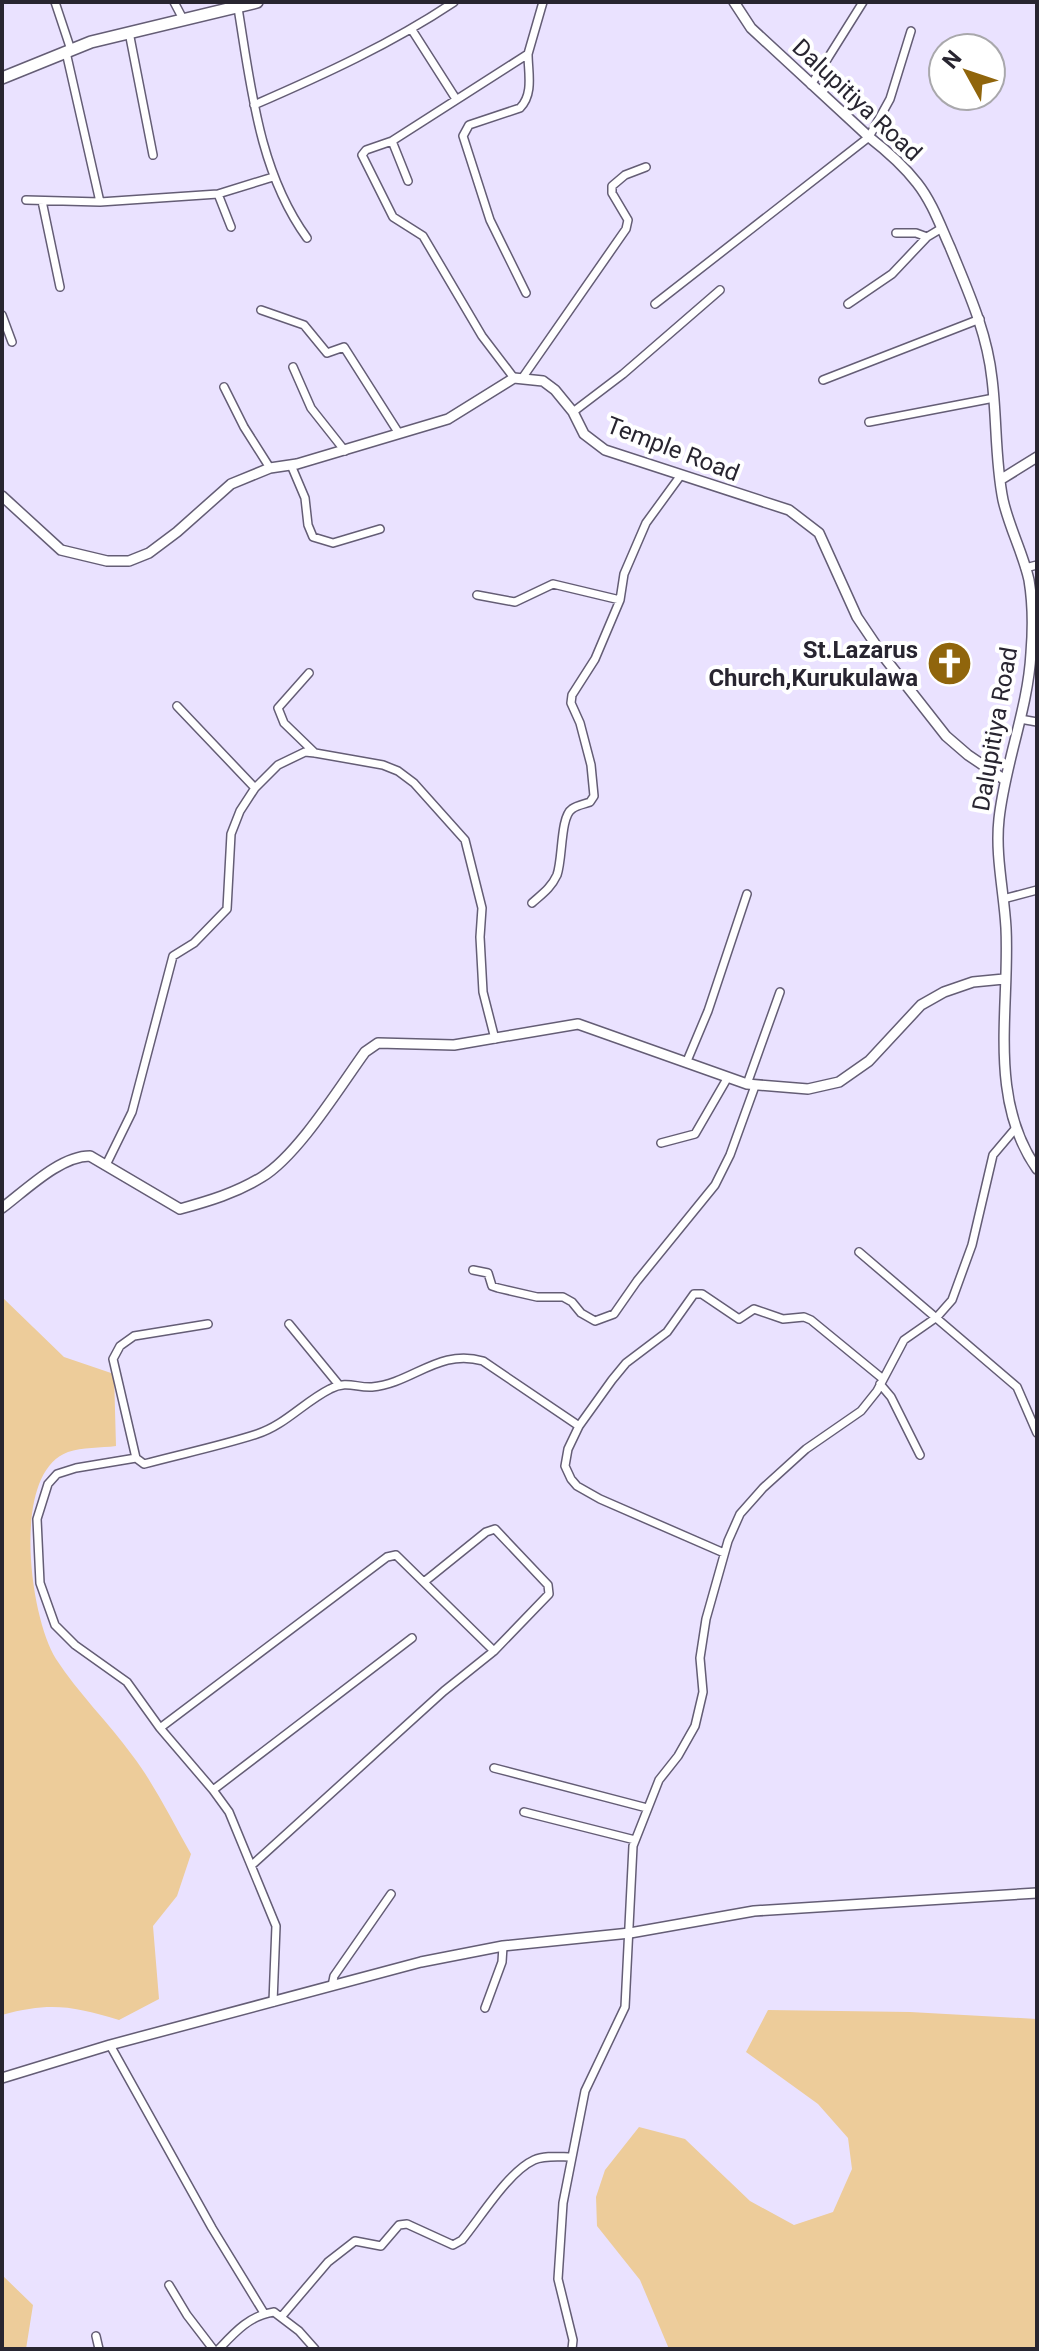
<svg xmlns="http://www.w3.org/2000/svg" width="1039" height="2351" viewBox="0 0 1039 2351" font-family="Roboto,sans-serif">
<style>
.green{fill:#edcc9a}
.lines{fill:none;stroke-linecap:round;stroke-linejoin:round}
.minor-casing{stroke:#645d75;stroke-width:10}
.tertiary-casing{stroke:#645d75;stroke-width:12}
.primary-casing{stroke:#645d75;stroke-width:14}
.minor{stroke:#fff;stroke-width:7}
.tertiary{stroke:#fff;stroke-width:9}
.primary{stroke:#fff;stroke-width:11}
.labels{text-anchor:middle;stroke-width:8;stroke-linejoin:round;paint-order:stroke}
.street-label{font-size:24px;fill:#282530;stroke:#fff}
.poi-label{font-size:24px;font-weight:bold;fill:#282530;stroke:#fff;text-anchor:end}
</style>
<rect width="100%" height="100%" fill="#eae2ff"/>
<path class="green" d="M2,1297L64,1357L114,1374L116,1446C101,1448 82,1447 68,1452C10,1473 30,1618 56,1659C78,1693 108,1722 132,1755C155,1785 172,1821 191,1854L177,1896L153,1926L159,1999L119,2020C72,2006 50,2002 2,2015Z
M768,2010L910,2012L1037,2019V2349H669L640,2280L597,2226L596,2197L605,2170L639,2127L685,2139L750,2201L794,2225L833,2212L852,2169L848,2138L818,2104L746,2052Z
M2,2275L33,2305L26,2349H2Z"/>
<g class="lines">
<defs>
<path id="minor" d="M55,2L71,50
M174,2L183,19
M238,8C251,87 259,172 307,238
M412,30L456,99
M129,32L153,155
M66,52L100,202
M811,85L863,2
M254,105C323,75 391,44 454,2
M392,141L408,181
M26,200L100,202L218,194
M42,201L60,287
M231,227L218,194L273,177
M896,233H916L927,237
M526,293L490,220L463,136L469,125L520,108C534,94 528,72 528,54
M655,304L869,137L890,99L911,31
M848,304L892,274L927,237L942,228
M261,310L304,325L327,353L344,347L398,432
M2,315L12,342
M293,367L311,408L345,451
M523,377L626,229L628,220L612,193V186L625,175L646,167
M514,378L482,336L423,236L393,217L362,155L366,150L392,141L528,54L543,2
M823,380L980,319
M224,387L244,427L270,468
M573,412L623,374L720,290
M869,422L994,398
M291,465L305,498L308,525L313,537L333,543L380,529
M1025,568L1037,565
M477,595L515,602L553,584L620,600
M309,673L278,708L284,723L315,753
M177,706L255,788
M1020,719L1037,722
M1003,899L1037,890
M532,903C542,894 551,888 557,875C563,858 560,817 572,809C577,805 585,804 590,802L594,796L591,765L580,723L571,703L572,695L595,659L620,600L624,574L646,523L681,475
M687,1061L708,1011L747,894
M747,1084L780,992
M661,1143L695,1134L728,1077
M106,1165L132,1112L173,956L194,943L227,909L231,834L240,811L255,788L278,765L305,752L315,753L383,765L398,771L414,783L465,840L482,908L480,937L483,992L495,1039
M859,1252L1017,1387L1037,1433
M473,1270L488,1273L492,1286L498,1288L537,1297H563L572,1302L581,1313L595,1321L614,1314L637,1281L715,1185L730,1155L755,1086
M208,1324L134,1336L120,1346L113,1359L136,1458L144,1464C181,1454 220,1446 257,1434C285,1425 304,1402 330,1389C347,1380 356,1388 372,1387C413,1383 439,1348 483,1361L579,1426
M289,1324L339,1385
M880,1384L891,1397L920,1455
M136,1458L76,1468L57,1474L48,1484L37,1519L40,1583L55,1625L75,1645L127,1682L160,1728L213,1790L229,1812L276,1926L273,2002
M724,1553L600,1499L577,1486L571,1479L565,1466L568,1449L579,1426L612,1380L626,1363L667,1332L694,1294H702L739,1319L754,1309L783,1319L804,1317L811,1320L883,1379
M160,1728L387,1557L396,1555L494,1651
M494,1768L647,1808
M213,1790L412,1638
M524,1812L635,1840
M252,1865L444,1691L494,1651L549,1594L548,1585L495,1529L486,1532L424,1582
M332,1986L334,1976L391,1894
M485,2008L502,1962L503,1946
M110,2045L212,2228L264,2313
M169,2285L187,2315L213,2349
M282,2316L328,2262L355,2241L381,2246L399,2225L407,2224L453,2245L462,2240C481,2217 508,2172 534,2160C545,2155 560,2157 572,2157
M96,2336L99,2349
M219,2349C234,2333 250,2315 274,2312L299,2331L315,2349
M572,2349L573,2340L558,2279L563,2203L585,2091L625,2007L633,1846L659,1780L678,1756L695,1726L703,1692L700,1658L706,1619L728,1541L740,1514L763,1488L806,1449L861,1411L877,1391L904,1340L937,1317L952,1300L972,1245L993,1155L1015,1129"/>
<path id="tertiary" d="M734,2L751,28L869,137C887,151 903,165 917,183C932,202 940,225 950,247C968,291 987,332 992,379C997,419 995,461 1003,500C1009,527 1023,553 1029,580C1033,604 1033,629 1031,653C1028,709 1005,763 999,819C995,855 1004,892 1006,928C1010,1008 987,1098 1037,1169
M1000,480L1037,457
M2,496L61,550L107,561H129L149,553L177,532L231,484L270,468L297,464L448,419L514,378L543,381L555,390L573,412L584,434L605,450L789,510L819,533L857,617L884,657L946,736L968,755L1005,780
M2,1208C26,1190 60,1156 90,1156L180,1209C209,1201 236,1193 262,1177C298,1155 339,1088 365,1052L378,1043L454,1045L578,1024L747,1084L808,1089L839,1082L869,1061L921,1005L944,992L973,982L1004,979
M2,2078L110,2045L421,1962L503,1946L630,1933L754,1911L1037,1893"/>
<path id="primary" d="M2,78L91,42L257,2"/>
</defs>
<use href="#minor" class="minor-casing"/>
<use href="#tertiary" class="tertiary-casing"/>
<use href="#primary" class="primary-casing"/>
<use href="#minor" class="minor"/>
<use href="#tertiary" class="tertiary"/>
<use href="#primary" class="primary"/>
</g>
<defs>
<symbol id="church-disc" viewBox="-11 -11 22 22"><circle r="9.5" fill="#90650c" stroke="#fff"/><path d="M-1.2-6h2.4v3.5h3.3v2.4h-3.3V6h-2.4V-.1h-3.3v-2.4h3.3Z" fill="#fff"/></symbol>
</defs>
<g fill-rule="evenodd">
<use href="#church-disc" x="924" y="638" width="51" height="51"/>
</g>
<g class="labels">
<g class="street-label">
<text transform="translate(857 100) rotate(43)" y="8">Dalupitiya Road</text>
<text transform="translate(673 449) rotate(21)" y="8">Temple Road</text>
<text transform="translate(995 729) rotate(-80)" y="8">Dalupitiya Road</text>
</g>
<g class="poi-label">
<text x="918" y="658">St.Lazarus<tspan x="918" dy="28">Church,Kurukulawa</tspan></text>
</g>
</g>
<rect width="1039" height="2351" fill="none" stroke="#282530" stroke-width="8"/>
<g transform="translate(967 72) rotate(310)"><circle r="38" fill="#ffffff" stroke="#a9a8ac" stroke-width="2"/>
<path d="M0-6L14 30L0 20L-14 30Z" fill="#90650c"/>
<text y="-12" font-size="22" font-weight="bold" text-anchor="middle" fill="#282530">N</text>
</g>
</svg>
